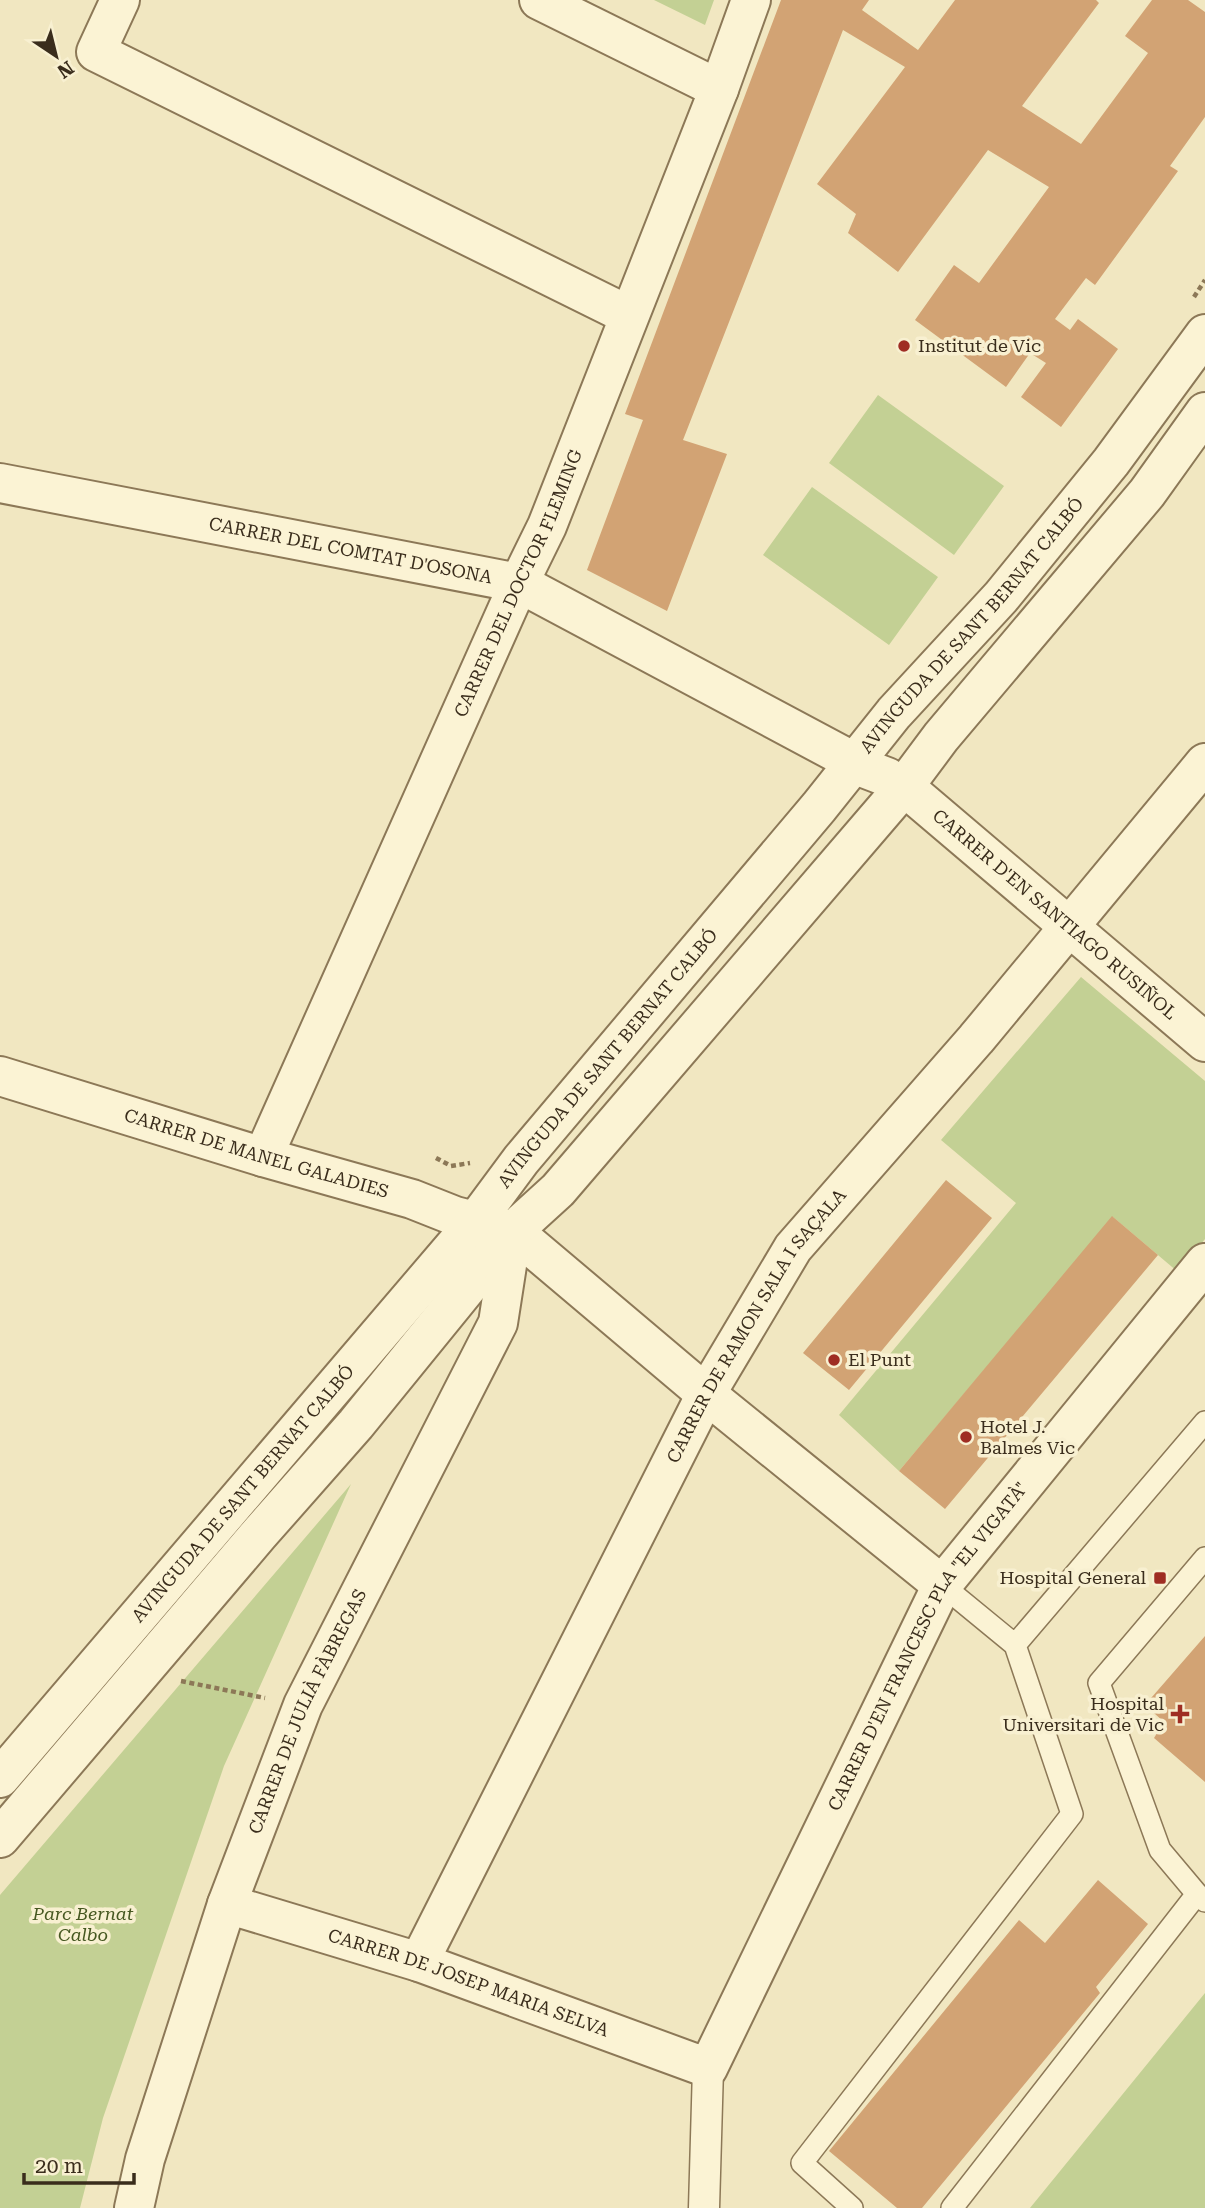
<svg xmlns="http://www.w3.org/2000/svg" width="1205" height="2208" viewBox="0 0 1205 2208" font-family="'Roboto Serif',serif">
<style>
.green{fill:#c3d094}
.building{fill:#d2a374}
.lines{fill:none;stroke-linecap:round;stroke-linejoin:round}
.service-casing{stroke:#8c7857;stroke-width:24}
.pedestrian-casing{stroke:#8c7857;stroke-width:33}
.minor-casing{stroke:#8c7857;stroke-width:42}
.path{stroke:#8c7857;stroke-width:4.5;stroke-dasharray:5 3.5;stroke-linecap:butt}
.service{stroke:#fbf3d4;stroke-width:21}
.pedestrian{stroke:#fbf3d4;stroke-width:30}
.minor{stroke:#fbf3d4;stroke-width:38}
.poi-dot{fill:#9f2d23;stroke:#f8f0d1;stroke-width:2.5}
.labels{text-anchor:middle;stroke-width:7;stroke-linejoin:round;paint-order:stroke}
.poi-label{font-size:18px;fill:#3a2d1c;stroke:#f8f0d1;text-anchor:start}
.street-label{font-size:18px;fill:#3a2d1c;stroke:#f8f0d1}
.park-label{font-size:18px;font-style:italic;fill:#465821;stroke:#f8f0d1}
</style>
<rect width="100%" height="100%" fill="#f1e7c1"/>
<path class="green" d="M654,0H714L705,25Z
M878,395L1004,486L954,555L829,463Z
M812,487L938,577L889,645L763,555Z
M1081,977L1205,1081V1239L1178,1272L1113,1217L899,1471L839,1415L1016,1203L941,1140Z
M351,1484L224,1766L103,2118L80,2208H0V1895Z
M1205,1993V2208H1030Z"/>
<path class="building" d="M781,0H869L862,10L918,50L955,0H1096L1099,3L1022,106L1081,144L1148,53L1125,36L1152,0H1188L1205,12V117L1170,166L1178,171L1095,285L1086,278L1055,319L1070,330L1078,319L1118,349L1061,427L1021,397L1046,363L1030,353L1006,387L915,320L954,265L979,283L1049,187L988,150L898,272L848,233L856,214L817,184L905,67L843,30L683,440L727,454L667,611L587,570L643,420L625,414Z
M946,1180L992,1218L849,1390L803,1353Z
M1112,1216L1158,1255L945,1509L899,1471Z
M1205,1636V1782L1154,1738L1164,1722L1145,1705Z
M1098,1880L1148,1924L1096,1987L1100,1993L922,2208H897L829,2151L1019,1920L1045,1943Z"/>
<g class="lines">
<defs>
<path id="service" d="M1205,1558L1099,1683L1160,1850L1197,1894L1205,1901
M1015,1645L1205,1422
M852,2208L802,2163L1072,1814L1015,1645L942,1585
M952,2208L1197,1894"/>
<path id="pedestrian" d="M704,2208L708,2068"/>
<g id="minor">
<path d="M120,0L96,52L628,315"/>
<path d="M539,0L719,89"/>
<path id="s1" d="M0,483L519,583L843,756L853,764L887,777L913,794L1205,1042"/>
<path id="s2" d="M0,1076L263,1157L412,1199L455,1216L513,1231L706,1394L942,1585"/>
<path id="s3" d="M263,1157L519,583L547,526L719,89L751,0"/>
<path id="s4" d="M0,1778L475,1222L521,1160L819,807L894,713L1001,597L1111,462L1205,334"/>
<path d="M0,1838L259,1534L356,1424L513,1231L558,1190L903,788L941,737L1147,493L1205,412"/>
<path id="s5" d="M227,1904L419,1962L708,2068L942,1585L1205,1263"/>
<path id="s6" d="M419,1962L706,1394L793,1248L976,1039L1205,763"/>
<path id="s7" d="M134,2208L145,2159L227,1904L303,1705L498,1323L512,1233"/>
</g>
</defs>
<use href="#service" class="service-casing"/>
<use href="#pedestrian" class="pedestrian-casing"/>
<use href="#minor" class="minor-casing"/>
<path class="path" d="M1194,297L1205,280
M436,1158L451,1166L470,1163
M181,1681L265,1698"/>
<use href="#service" class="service"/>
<use href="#pedestrian" class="pedestrian"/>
<use href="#minor" class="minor"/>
</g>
<g class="poi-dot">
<circle cx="904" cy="346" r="7"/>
<circle cx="834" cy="1360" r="7"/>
<circle cx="966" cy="1437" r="7"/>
<rect x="1153" y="1571" width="14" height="14" rx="3.5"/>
<path d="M1176.5 1703.5h7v7h7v7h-7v7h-7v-7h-7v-7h7z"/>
</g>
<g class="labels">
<g class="poi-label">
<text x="918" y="352">Institut de Vic</text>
<text x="848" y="1366">El Punt</text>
<text x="980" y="1433">Hotel J.<tspan x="980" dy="21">Balmes Vic</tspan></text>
<text x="1146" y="1584" text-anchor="end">Hospital General</text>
<text x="1164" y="1710" text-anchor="end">Hospital<tspan x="1164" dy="21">Universitari de Vic</tspan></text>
</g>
<g class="street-label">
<text dy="6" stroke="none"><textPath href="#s1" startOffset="357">CARRER DEL COMTAT D'OSONA</textPath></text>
<text dy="6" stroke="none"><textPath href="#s3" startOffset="628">CARRER DEL DOCTOR FLEMING</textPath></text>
<text dy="6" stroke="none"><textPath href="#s4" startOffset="1508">AVINGUDA DE SANT BERNAT CALBÓ</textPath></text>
<text dy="6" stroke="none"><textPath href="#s1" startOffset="1162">CARRER D'EN SANTIAGO RUSIÑOL</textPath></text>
<text dy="6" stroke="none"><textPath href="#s4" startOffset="942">AVINGUDA DE SANT BERNAT CALBÓ</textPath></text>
<text dy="6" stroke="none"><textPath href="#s2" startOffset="268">CARRER DE MANEL GALADIES</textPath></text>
<text dy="6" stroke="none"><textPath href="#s6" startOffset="721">CARRER DE RAMON SALA I SAÇALA</textPath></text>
<text dy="6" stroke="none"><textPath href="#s4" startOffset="374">AVINGUDA DE SANT BERNAT CALBÓ</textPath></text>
<text dy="6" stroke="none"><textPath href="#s5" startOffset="985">CARRER D'EN FRANCESC PLA "EL VIGATÀ"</textPath></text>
<text dy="6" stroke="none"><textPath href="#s7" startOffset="527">CARRER DE JULIÀ FÀBREGAS</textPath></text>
<text dy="6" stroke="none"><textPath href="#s5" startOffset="254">CARRER DE JOSEP MARIA SELVA</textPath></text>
</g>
<g class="park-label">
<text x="83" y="1920">Parc Bernat<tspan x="83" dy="21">Calbo</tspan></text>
</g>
</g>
<g transform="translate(56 56) rotate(145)" stroke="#f8f0d1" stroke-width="5" paint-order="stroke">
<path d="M0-5L12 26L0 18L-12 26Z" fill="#3a2d1c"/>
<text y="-10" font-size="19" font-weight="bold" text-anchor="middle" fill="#3a2d1c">N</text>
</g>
<path d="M24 2173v10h110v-10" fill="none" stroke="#3a2d1c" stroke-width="3.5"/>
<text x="35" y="2173" font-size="21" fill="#3a2d1c" stroke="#f8f0d1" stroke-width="5" paint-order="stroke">20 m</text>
</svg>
